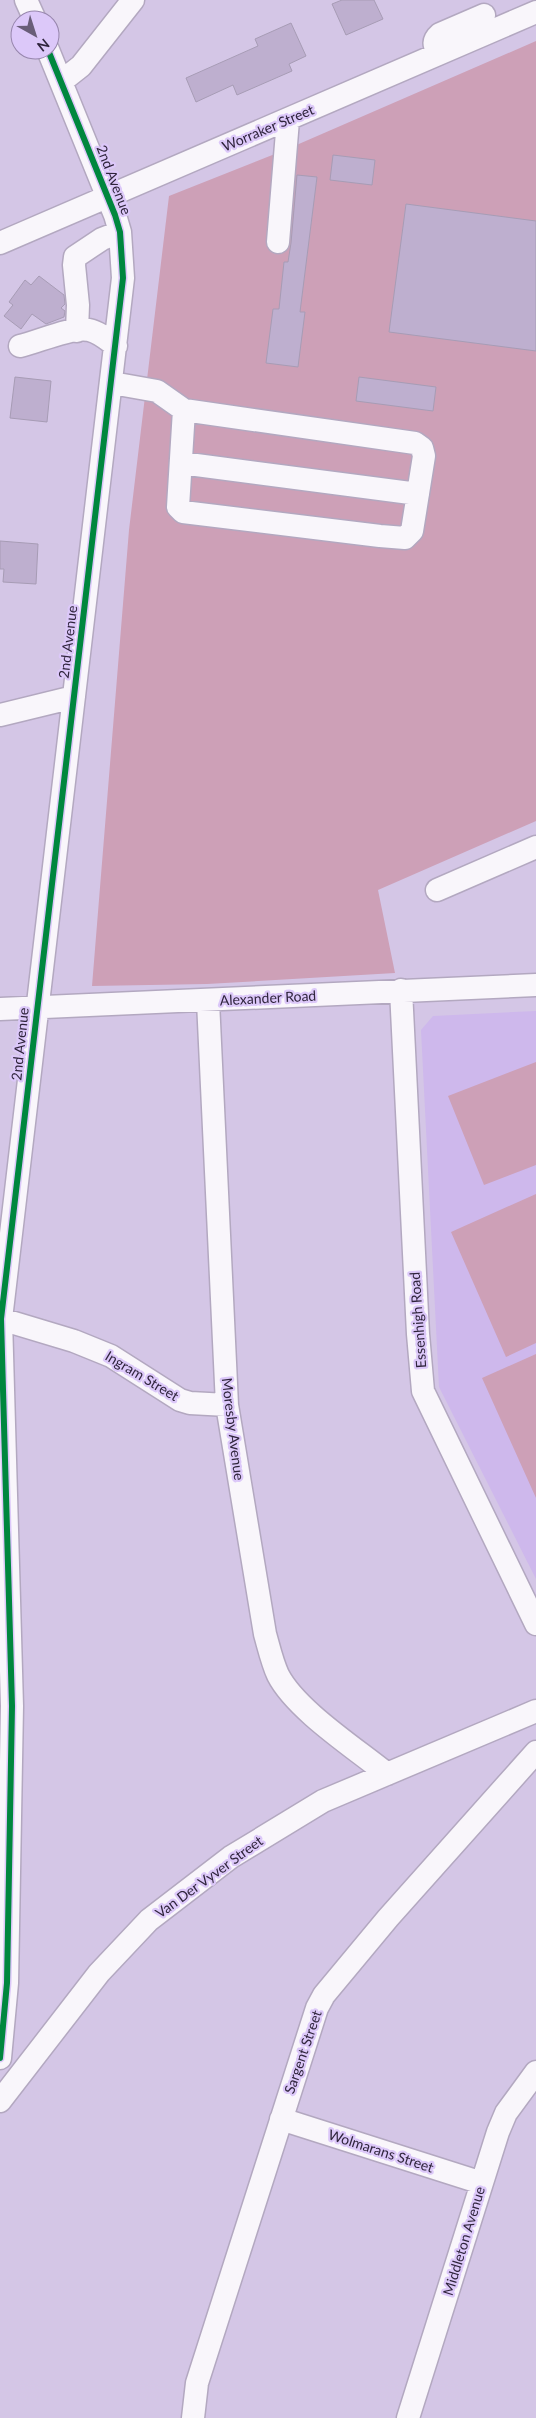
<svg xmlns="http://www.w3.org/2000/svg" width="536" height="2418" viewBox="0 0 536 2418" font-family="Lato,sans-serif">
<style>
.built{fill:#ceb8ec}
.green{fill:#cda0b7}
.building{fill:#beafcf;stroke:#a79cb5}
.lines{fill:none;stroke-linecap:round;stroke-linejoin:round}
.minor-casing{stroke:#b3a8c0;stroke-width:25}
.minor{stroke:#f9f6fb;stroke-width:22}
.cycleway-casing{stroke:#dcc8f9;stroke-width:9}
.cycleway{stroke:#00873e;stroke-width:6}
.labels{text-anchor:middle;stroke-width:4.5;stroke-linejoin:round;paint-order:stroke}
.street-label{font-size:14px;fill:#2f243c;stroke:#dcc8f9}
</style>
<rect width="100%" height="100%" fill="#d4c6e6"/>
<path class="built" d="M536,1011V1579L439,1387L421,1030L433,1016Z"/>
<path class="green" d="M536,41V821L378,890L395,973L207,984L92,986L129,530L169,196L285,150Z
M536,1062V1165L484,1185L448,1096Z
M536,1194V1343L506,1357L451,1232Z
M536,1354V1498L482,1378Z"/>
<path class="building" d="M342,0H374L383,19L346,35L332,4Z
M291,23L306,56L289,64L292,71L237,95L233,85L196,102L186,78L258,46L255,39Z
M333,155L375,160L372,185L330,180Z
M297,175L317,177L300,312H305L298,367L266,363L273,309H279L284,262H288L291,243Z
M406,204L536,221V351L389,332Z
M39,276L64,295L65,304L61,308L65,311L64,317L46,324L32,314L21,329L4,316L13,305L9,302L25,280L31,285Z
M15,377L51,381L47,422L10,418Z
M359,377L436,387L433,411L356,401Z
M0,541L38,544L36,584L3,582L4,569H0Z"/>
<g class="lines">
<defs>
<path id="minor" d="M26,0L35,20
M438,54C434,45 432,41 440,34L484,15
M62,81L81,66L133,0
M278,242L288,120
M0,243L536,12
M77,331L78,305L74,265L75,257L102,239L120,232
M20,346C38,342 72,326 89,330C99,332 108,340 116,346
M112,383L157,391L184,410L415,443L422,448L424,456L412,531L405,538L380,536L183,512L178,507L184,410
M181,463L418,494
M0,715L74,697
M437,890L536,847
M401,990L418,1334L423,1391L536,1624
M208,1001L227,1405L265,1634C269,1648 272,1662 278,1675C296,1710 355,1748 387,1774
M0,1009L536,985
M1,1319L74,1341L111,1356L180,1400L190,1403L227,1405
M0,2058L7,1983L12,1706L1,1319L123,278L120,232L115,215L48,50
M0,2101L99,1973L149,1920L231,1857L323,1801L536,1711
M281,2119L482,2183
M193,2418L197,2383L317,2008L324,1995L388,1918L536,1752
M408,2418L498,2132L506,2113L536,2072"/>
</defs>
<use href="#minor" class="minor-casing"/>
<use href="#minor" class="minor"/>
<defs>
<path id="cycleway" d="M0,2058L7,1983L12,1706L1,1319L123,278L120,232L115,215L48,50"/>
</defs>
<use href="#cycleway" class="cycleway-casing"/>
<use href="#cycleway" class="cycleway"/>
</g>
<g class="labels">
<g class="street-label">
<text transform="translate(268 128) rotate(-23)" y="5">Worraker Street</text>
<text transform="translate(114 180) rotate(69)" y="5">2nd Avenue</text>
<text transform="translate(68 642) rotate(-83)" y="5">2nd Avenue</text>
<text transform="translate(268 998) rotate(-3)" y="5">Alexander Road</text>
<text transform="translate(20 1044) rotate(-84)" y="5">2nd Avenue</text>
<text transform="translate(418 1320) rotate(-94)" y="5">Essenhigh Road</text>
<text transform="translate(142 1376) rotate(31)" y="5">Ingram Street</text>
<text transform="translate(233 1429) rotate(83)" y="5">Moresby Avenue</text>
<text transform="translate(209 1877) rotate(-36)" y="5">Van Der Vyver Street</text>
<text transform="translate(303 2052) rotate(-71)" y="5">Sargent Street</text>
<text transform="translate(381 2151) rotate(18)" y="5">Wolmarans Street</text>
<text transform="translate(464 2241) rotate(-73)" y="5">Middleton Avenue</text>
</g>
</g>
<g transform="translate(35 35) rotate(141)"><circle r="24" fill="#dcc8f9" stroke="#9786ad"/>
<path d="M0-4L9 19L0 12L-9 19Z" fill="#695d78"/>
<text y="-8" font-size="14" font-weight="bold" text-anchor="middle" fill="#2f243c">N</text>
</g>
</svg>
